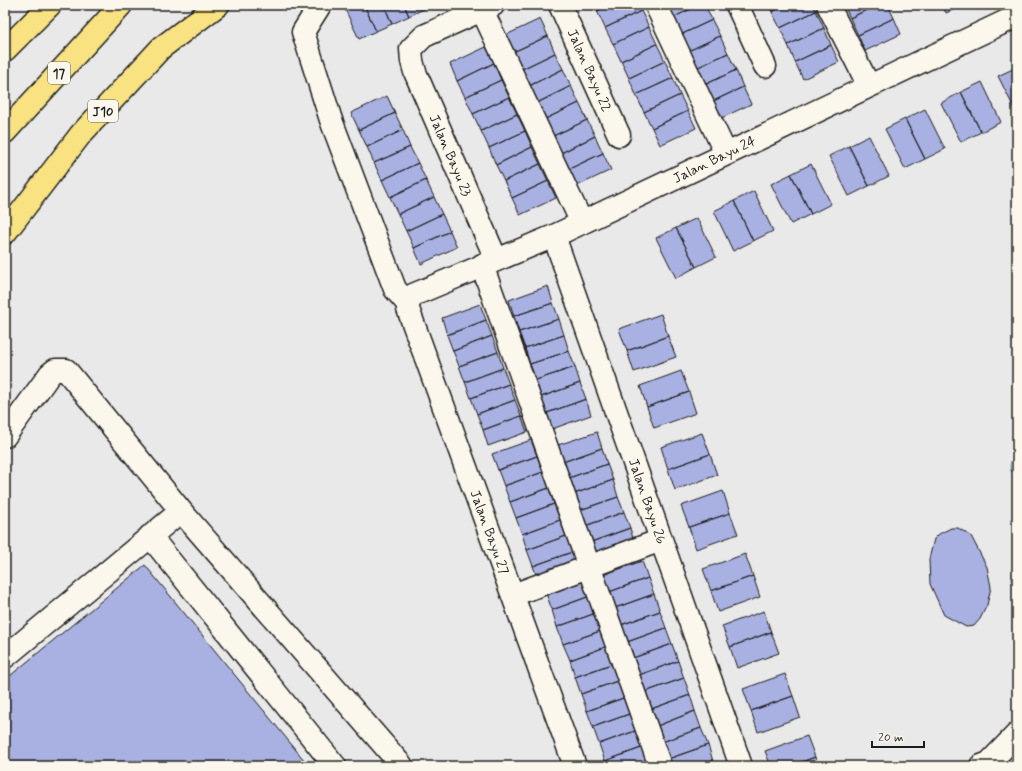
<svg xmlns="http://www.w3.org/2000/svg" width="1022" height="771" viewBox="0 0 1022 771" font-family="Mynerve,sans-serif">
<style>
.water{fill:#87cce9;stroke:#5c8697}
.building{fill:#a8b1e2;stroke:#1c1c1c}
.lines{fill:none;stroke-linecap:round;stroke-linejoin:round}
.minor-casing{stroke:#1c1c1c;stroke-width:25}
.major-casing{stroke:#1c1c1c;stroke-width:25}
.highway-casing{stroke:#1c1c1c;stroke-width:25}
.minor{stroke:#fbf7ec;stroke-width:22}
.major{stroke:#f8e281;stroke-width:22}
.highway{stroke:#f8e281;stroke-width:22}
.labels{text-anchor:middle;stroke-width:3;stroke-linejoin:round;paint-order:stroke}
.shield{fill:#fbf7ec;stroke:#5f5e5a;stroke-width:1}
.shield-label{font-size:13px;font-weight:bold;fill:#1c1c1c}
.street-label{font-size:14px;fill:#1c1c1c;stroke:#fbf7ec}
</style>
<rect width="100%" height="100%" fill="#eae9ea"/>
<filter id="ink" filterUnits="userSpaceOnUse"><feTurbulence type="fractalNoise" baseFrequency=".025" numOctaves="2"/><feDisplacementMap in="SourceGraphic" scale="8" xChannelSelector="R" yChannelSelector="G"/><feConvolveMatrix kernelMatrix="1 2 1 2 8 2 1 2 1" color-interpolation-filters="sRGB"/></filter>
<g filter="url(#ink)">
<path class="water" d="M1017,441V472L1015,473L1011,471L1010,466Z"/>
<path class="building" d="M343,5H364L376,31L359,39Z
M364,5H384L392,24L376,31Z
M384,5H404L409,16L392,24Z
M404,5H425L426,8L409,16Z
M595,5H609L597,11Z
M609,5H638L641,11L605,28L597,11Z
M662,5H699L668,20Z
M699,5H705L712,20L676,37L668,20Z
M769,5H786L772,12Z
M786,5H813L816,11L780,28L772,12Z
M844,5H877L850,18Z
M877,5H888L894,18L858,35L850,18Z
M942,5H964L946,13Z
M641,11L649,27L613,44L605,28Z
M816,11L824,28L788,45L780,28Z
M894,18L901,34L865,51L858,35Z
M540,19L548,36L511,53L504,36Z
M712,20L720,36L684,53L676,37Z
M649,27L657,44L621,61L613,44Z
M824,28L831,45L795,62L788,45Z
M548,36L555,53L520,70L511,53Z
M720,36L728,53L692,70L684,53Z
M657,44L665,61L629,78L621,61Z
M831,45L839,62L803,79L795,62Z
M486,47L494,63L457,81L450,64Z
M555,53L563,69L527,87L520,70Z
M728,53L736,70L700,87L692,70Z
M665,61L673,78L636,95L629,78Z
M494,63L501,80L465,97L457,81Z
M1017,67V114L998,76Z
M563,69L571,86L535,104L527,87Z
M736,70L743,87L707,104L700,87Z
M673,78L680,95L644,112L636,95Z
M501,80L509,97L473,114L465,97Z
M982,82L1001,122L981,132L961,92Z
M571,86L579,103L543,120L535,104Z
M743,87L751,104L715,121L707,104Z
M961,92L981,132L961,142L941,103Z
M680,95L688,111L652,128L644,112Z
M387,96L395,113L359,130L351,113Z
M509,97L517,114L481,131L473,114Z
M579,103L587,120L551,137L543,120Z
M925,109L945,149L925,159L905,119Z
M688,111L696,128L660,145L652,128Z
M395,113L403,130L367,147L359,130Z
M517,114L525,131L489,148L481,131Z
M905,119L925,159L905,169L885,129Z
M587,120L595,136L559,154L551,137Z
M403,130L410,147L374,163L367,147Z
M525,131L532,147L496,165L489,148Z
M595,136L603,153L567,170L559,154Z
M869,136L889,176L869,186L849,146Z
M849,146L869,186L849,196L829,156Z
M410,147L418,163L382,180L374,163Z
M532,147L540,164L504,181L496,165Z
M603,153L611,170L575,187L567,170Z
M418,163L426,180L390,197L382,180Z
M540,164L548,181L512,198L504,181Z
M811,164L831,204L811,214L791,174Z
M791,174L811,214L791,224L771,184Z
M426,180L434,197L398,214L390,197Z
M548,181L556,198L520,215L512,198Z
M754,191L773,231L753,241L734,201Z
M434,197L442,214L406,231L398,214Z
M734,201L753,241L733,251L714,211Z
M442,214L450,231L414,248L406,231Z
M697,218L716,257L696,267L676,228Z
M676,228L696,267L676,278L656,238Z
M450,231L457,247L421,264L414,248Z
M548,286L553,303L514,316L509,300Z
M553,303L559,319L519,332L514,316Z
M480,304L486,320L447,335L442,318Z
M661,314L668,336L627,351L619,329Z
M559,319L564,335L525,348L519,332Z
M486,320L492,336L453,351L447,335Z
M564,335L569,351L530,364L525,348Z
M492,336L498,352L459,366L453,351Z
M668,336L676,357L634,372L627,351Z
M569,351L575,367L536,380L530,364Z
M498,352L503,368L465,382L459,366Z
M575,367L580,383L541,397L536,380Z
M503,368L509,384L471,398L465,382Z
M681,371L689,392L647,407L640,386Z
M580,383L586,399L547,413L541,397Z
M509,384L515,400L477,414L471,398Z
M689,392L696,413L654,428L647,407Z
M586,399L591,415L552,429L547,413Z
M515,400L521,416L483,430L477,414Z
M521,416L527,432L488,446L483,430Z
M597,432L602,448L563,462L558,445Z
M702,433L710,454L668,469L661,447Z
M531,440L537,456L498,470L492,454Z
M602,448L607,464L569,478L563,462Z
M710,454L717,475L675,490L668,469Z
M537,456L543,472L504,486L498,470Z
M607,464L613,480L574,494L569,478Z
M543,472L549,488L510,502L504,486Z
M613,480L618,497L580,510L574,494Z
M549,488L554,504L516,518L510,502Z
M723,491L730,513L689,527L681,506Z
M618,497L624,512L585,526L580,510Z
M554,504L560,520L522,534L516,518Z
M624,512L630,528L591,542L585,526Z
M730,513L738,534L696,549L689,527Z
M560,520L566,536L527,550L522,534Z
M630,528L635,545L596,558L591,542Z
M951,528H958L971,536L987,567L991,587L987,605L980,619L974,626L966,627L944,615L930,584L929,559L934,539L939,534Z
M566,536L572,552L533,566L527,550Z
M572,552L578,567L539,582L533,566Z
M745,554L753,576L711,591L703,569Z
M642,561L648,578L609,592L603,575Z
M145,565L309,766H5V680Z
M753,576L760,597L718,612L711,591Z
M648,578L654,594L615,608L609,592Z
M585,580L590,596L552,610L546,593Z
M654,594L660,611L621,625L615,608Z
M590,596L596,613L557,627L552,610Z
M660,611L666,628L627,642L621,625Z
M764,611L771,632L730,647L722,626Z
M596,613L603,630L563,644L557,627Z
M666,628L672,644L633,658L627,642Z
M603,630L608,646L570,660L563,644Z
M771,632L779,653L737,668L730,647Z
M672,644L678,661L639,675L633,658Z
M608,646L614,663L575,677L570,660Z
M678,661L684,678L645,692L639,675Z
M614,663L620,680L581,694L575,677Z
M785,674L793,696L751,711L743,689Z
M684,678L690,695L651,709L645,692Z
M620,680L626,697L587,711L581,694Z
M690,695L695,711L657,726L651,709Z
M793,696L800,717L758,732L751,711Z
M626,697L632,713L593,727L587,711Z
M695,711L701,728L662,742L657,726Z
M632,713L638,730L599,744L593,727Z
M701,728L708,745L668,759L662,742Z
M638,730L644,747L605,761L599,744Z
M807,736L815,757L791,766H771L765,751Z
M708,745L713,761L701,766H671L668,759Z
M644,747L650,763L643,766H607L605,761Z
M815,757L817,766H791Z
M713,761L715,766H701Z"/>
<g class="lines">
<defs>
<path id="minor" d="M320,5L303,32L331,120L395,289L408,304
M493,5L424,36L411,49L412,61L415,72L496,259
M560,5L619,135
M656,5L726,154
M737,5L765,66
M828,5L869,86
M482,10L582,223
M554,236L741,766
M482,265L660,766
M5,436L50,374L55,370H66L181,511
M150,536L335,766
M513,595L661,540
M5,657L181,511L402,766
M575,766L408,309V304L413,295L554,236L1017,16
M981,766L989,763L1017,734"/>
<path id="major" d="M5,233L81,134L161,48L218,5"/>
<path id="highway" d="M5,50L50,5
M5,132L121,5"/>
</defs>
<use href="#minor" class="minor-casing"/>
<use href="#major" class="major-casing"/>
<use href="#highway" class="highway-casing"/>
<use href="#minor" class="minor"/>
<use href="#major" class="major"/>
<use href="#highway" class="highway"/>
</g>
</g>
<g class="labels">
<g class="shield">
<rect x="48" y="62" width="22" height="22" rx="3"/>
<rect x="88" y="100" width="30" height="22" rx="3"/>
</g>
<g class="shield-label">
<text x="59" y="78">17</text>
<text x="103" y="116">J10</text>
</g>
<g class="street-label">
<text transform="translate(590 70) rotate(66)" y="5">Jalan Bayu 22</text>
<text transform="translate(451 155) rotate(67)" y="5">Jalan Bayu 23</text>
<text transform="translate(714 159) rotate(-26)" y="5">Jalan Bayu 24</text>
<text transform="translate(648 501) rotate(71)" y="5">Jalan Bayu 26</text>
<text transform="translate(490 532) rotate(70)" y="5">Jalan Bayu 27</text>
</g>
</g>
<rect width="1022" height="771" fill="none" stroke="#fbf7ec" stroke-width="20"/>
<rect x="10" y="10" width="1002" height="751" fill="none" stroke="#1c1c1c" stroke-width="1.5" filter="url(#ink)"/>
<path d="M872 741v6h52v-6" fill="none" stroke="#1c1c1c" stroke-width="2"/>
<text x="878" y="741" font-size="12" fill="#1c1c1c" stroke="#fbf7ec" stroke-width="3" paint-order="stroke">20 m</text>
</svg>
